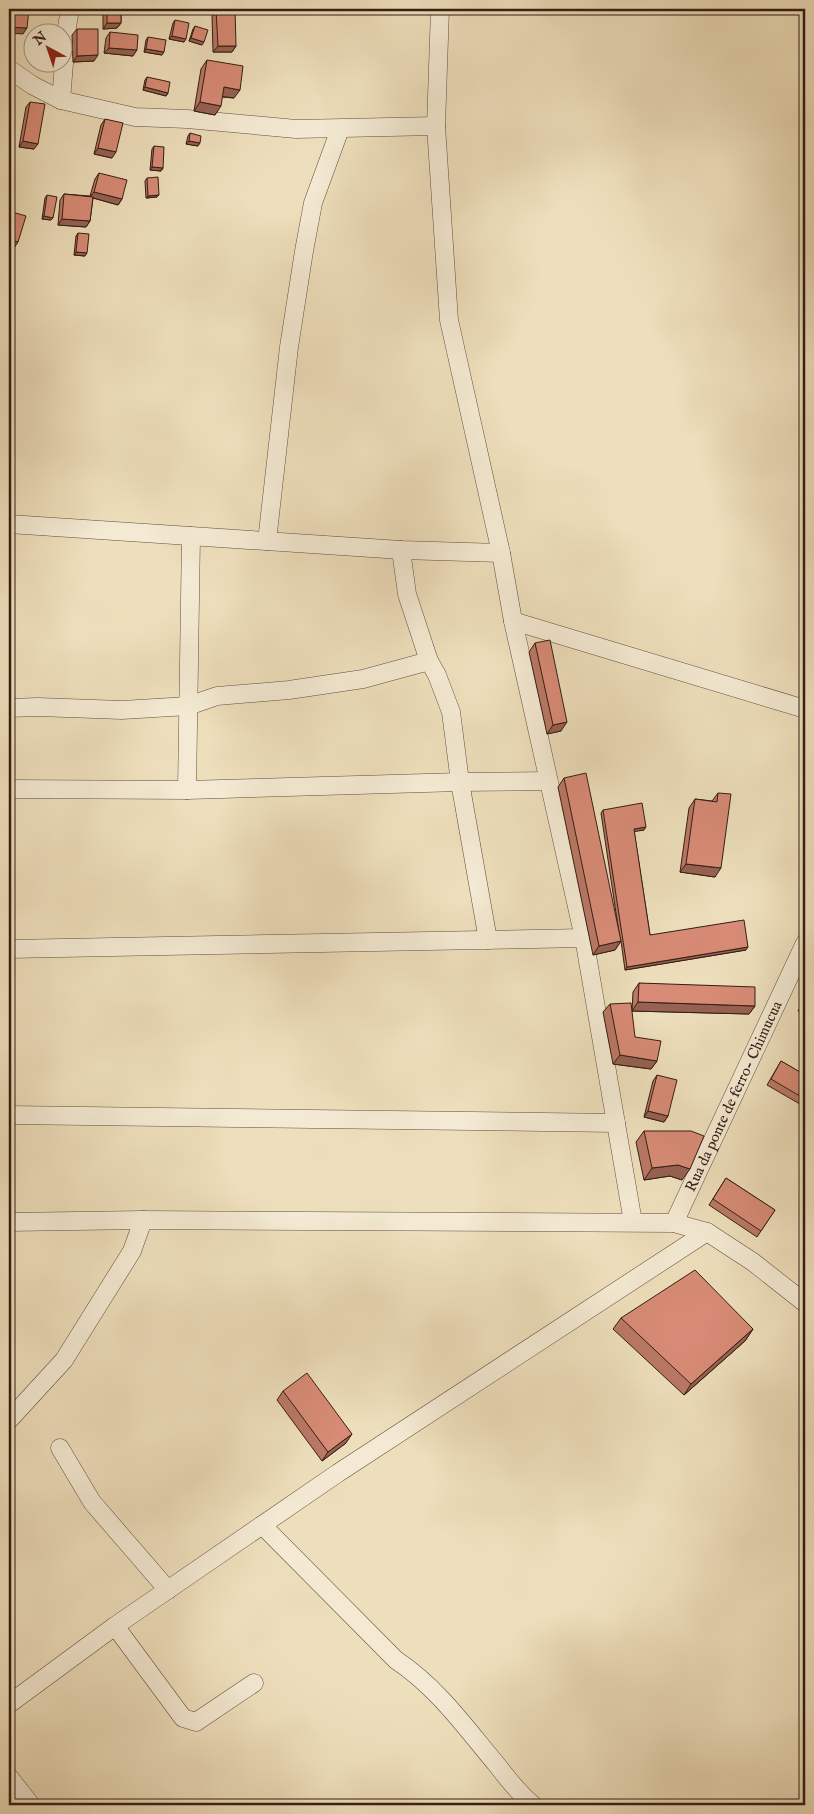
<svg xmlns="http://www.w3.org/2000/svg" width="814" height="1814" viewBox="0 0 814 1814" font-family="'IM FELL English',serif">
<style>
.lines{fill:none;stroke-linecap:round;stroke-linejoin:round}
.street-casing{stroke:#624e3e;stroke-width:19}
.street{stroke:#f4ead3;stroke-width:18}
.wall{fill:#ba7865;stroke:#331d14}
.shaded-wall{fill:#976153;stroke:#331d14}
.building{fill:#d88b76;stroke:#331d14}
.labels{text-anchor:middle;stroke-width:4;stroke-linejoin:round;paint-order:stroke}
.street-label{font-size:15px;fill:#331d14;stroke:#f4ead3}
</style>
<rect width="100%" height="100%" fill="#eedfbc"/>
<filter id="stains"><feTurbulence type="fractalNoise" baseFrequency=".004" numOctaves="4"/><feColorMatrix values="0 0 0 0 .2 0 0 0 0 .09 0 0 0 0 .02 0 0 0 .5 -.17"/></filter>
<radialGradient id="worn" r=".72"><stop offset=".6" stop-color="#630" stop-opacity="0"/><stop offset="1" stop-color="#630" stop-opacity=".3"/></radialGradient>
<g class="lines">
<defs>
<g id="street">
<path d="M440,9L436,126L449,320L501,553L513,621L584,938L633,1222"/>
<path d="M9,69L32,85L61,100L135,117L187,119L296,129L436,126"/>
<path d="M61,100L67,27L70,9"/>
<path d="M9,524L401,550L501,553"/>
<path d="M267,541L289,347L304,251L313,203L340,129"/>
<path d="M401,550L407,594L429,661L437,675L451,712L460,782L488,940"/>
<path d="M513,621L805,709"/>
<path d="M9,708L38,707L122,710L188,706L217,696L289,690L363,679L429,661"/>
<path d="M9,789L187,790L460,782L548,781"/>
<path d="M187,790L191,536"/>
<path d="M9,949L584,938"/>
<path d="M9,1115L616,1123"/>
<path d="M9,1222L143,1220L674,1223L707,1232L753,1262L805,1303"/>
<path id="s1" d="M674,1223L805,943"/>
<path d="M9,1420L64,1360L132,1251L143,1220"/>
<path d="M60,1448L92,1502L168,1590"/>
<path d="M262,1525L396,1660C438,1688 465,1727 497,1765C508,1779 519,1794 533,1805"/>
<path d="M115,1626L183,1718L196,1722L254,1683"/>
<path d="M9,1704L115,1626L338,1473L707,1232"/>
<path d="M9,1777L31,1805"/>
</g>
</defs>
<use href="#street" class="street-casing"/>
<use href="#street" class="street"/>
</g>
<path class="wall" d="M103,9H121V23L117,28L103,29Z
M216,10L236,46L232,52H213L212,16Z
M175,20L184,42L169,39L173,23Z
M195,26L202,45L189,41L193,29Z
M77,29L94,61L73,62L72,35Z
M110,32L133,56L104,53L106,38Z
M148,37L162,55L144,52L146,40Z
M207,60L234,98L222,97L215,115L194,111L201,69Z
M147,77L168,93L166,96L143,90L145,80Z
M30,102L34,149L19,147L26,107Z
M105,119L112,158L94,154L101,125Z
M190,133L198,146L186,144L188,136Z
M154,146L163,168L161,171L150,170L152,149Z
M99,173L122,199L118,205L93,198L90,221L86,227L58,225L60,200L64,194L90,196L95,179Z
M147,178L157,197L146,198L145,181Z
M47,195L51,220L42,219L45,198Z
M78,233L85,256L74,255L76,236Z
M535,643L561,731L547,734L529,652Z
M564,778L619,933L601,813L603,810L644,830L634,831L650,935L746,950L625,970L621,941L615,950L593,955L558,787Z
M718,793L715,877L680,872L689,808L695,799L712,801Z
M639,983L755,1006L749,1014L632,1011L633,992Z
M805,999V1015L798,1011Z
M610,1004L635,1037L657,1061L651,1069L613,1064L603,1012Z
M781,1061L805,1075V1107L767,1085Z
M657,1075L668,1116L664,1122L644,1117L653,1081Z
M644,1131L682,1180L670,1176L644,1180L636,1142Z
M726,1178L775,1210L757,1237L709,1205Z
M621,1318L753,1329L745,1341L684,1395L613,1329Z
M283,1391L346,1443L322,1461L277,1400Z"/>
<path class="shaded-wall" d="M124,9H139L137,11Z
M107,23H121L117,28L103,29Z
M9,27L27,28L23,34L9,33Z
M172,36L186,39L184,42L169,39Z
M191,38L204,42L202,45L189,41Z
M218,46H236L232,52H213Z
M109,48L137,50L133,56L104,53Z
M146,49L164,52L162,55L144,52Z
M98,55L94,61L73,62L77,56Z
M145,87L168,93L166,96L143,90Z
M224,87L240,90L234,98L218,96Z
M200,102L221,106L215,115L194,111Z
M23,141L38,144L34,149L19,147Z
M189,141L200,143L198,146L186,144Z
M98,148L116,152L112,158L94,154Z
M152,167L163,168L161,171L150,170Z
M94,192L122,199L118,205L90,197Z
M159,195L157,197L146,198L148,196Z
M44,216L53,218L51,220L42,219Z
M62,219L90,221L86,227L58,225Z
M9,239L18,242L14,248L9,246Z
M76,252L87,253L85,256L74,255Z
M567,722L561,731L547,734L553,725Z
M646,827L644,830L632,832L634,829Z
M686,864L721,868L715,877L680,872Z
M621,941L615,950L593,955L599,946Z
M748,947L746,950L625,970L627,967Z
M638,1002L755,1006L749,1014L632,1011Z
M620,1055L657,1061L651,1069L613,1064Z
M648,1111L668,1116L664,1122L644,1117Z
M678,1165L690,1169L682,1180L670,1176L644,1180L652,1168Z
M753,1329L745,1341L684,1395L691,1384Z
M352,1434L346,1443L322,1461L328,1452Z"/>
<path class="building" d="M9,9H29L27,28L9,27Z
M107,9H121V23H107Z
M235,9L236,46H218L216,10Z
M175,20L189,23L186,39L172,36Z
M195,26L208,30L204,42L191,38Z
M77,29H98V55L77,56Z
M110,32L138,35L137,50L109,48Z
M148,37L166,40L164,52L146,49Z
M207,60L243,66L240,90L224,87L221,106L200,102Z
M147,77L170,82L168,93L145,87Z
M30,102L45,104L38,144L23,141Z
M105,119L123,123L116,152L98,148Z
M190,133L201,136L200,143L189,141Z
M154,146L164,147L163,168L152,167Z
M99,173L127,180L122,199L94,192Z
M158,177L159,195L148,196L147,178Z
M64,194L93,197L90,221L62,219Z
M47,195L57,197L53,218L44,216Z
M9,211L26,216L18,242L9,239Z
M78,233L89,234L87,253L76,252Z
M550,640L567,722L553,725L535,643Z
M586,773L621,941L599,946L564,778Z
M718,793L731,794L721,868L686,864L695,799L717,802Z
M642,803L646,827L634,829L650,935L744,920L748,947L627,967L603,810Z
M639,983L755,987V1006L638,1002Z
M631,1003L635,1037L661,1041L657,1061L620,1055L610,1004Z
M781,1061L805,1075V1099L771,1079Z
M657,1075L677,1080L668,1116L648,1111Z
M644,1131H691L704,1136L690,1169L678,1165L652,1168Z
M726,1178L775,1210L761,1231L713,1199Z
M695,1270L753,1329L691,1384L621,1318Z
M307,1373L352,1434L328,1452L283,1391Z"/>
<g class="labels">
<g class="street-label">
<text dy="5" stroke="none"><textPath href="#s1" startOffset="140">Rua da ponte de ferro- Chimucua</textPath></text>
</g>
</g>
<rect width="814" height="1814" fill="none" stroke="#eedfbc" stroke-width="30"/>
<rect x="10" y="10" width="794" height="1794" fill="none" stroke="#331d14" stroke-width="2.5"/>
<rect x="15" y="15" width="784" height="1784" fill="none" stroke="#331d14"/>
<g transform="translate(48 48) rotate(320)"><circle r="24" fill="#f4ead3" stroke="#a79887"/>
<path d="M0-4L9 19L0 12L-9 19Z" fill="#8f2418"/>
<text y="-8" font-size="14" font-weight="bold" text-anchor="middle" fill="#331d14">N</text>
</g>
<rect width="100%" height="100%" filter="url(#stains)"/>
<rect width="100%" height="100%" fill="url(#worn)"/>
</svg>
